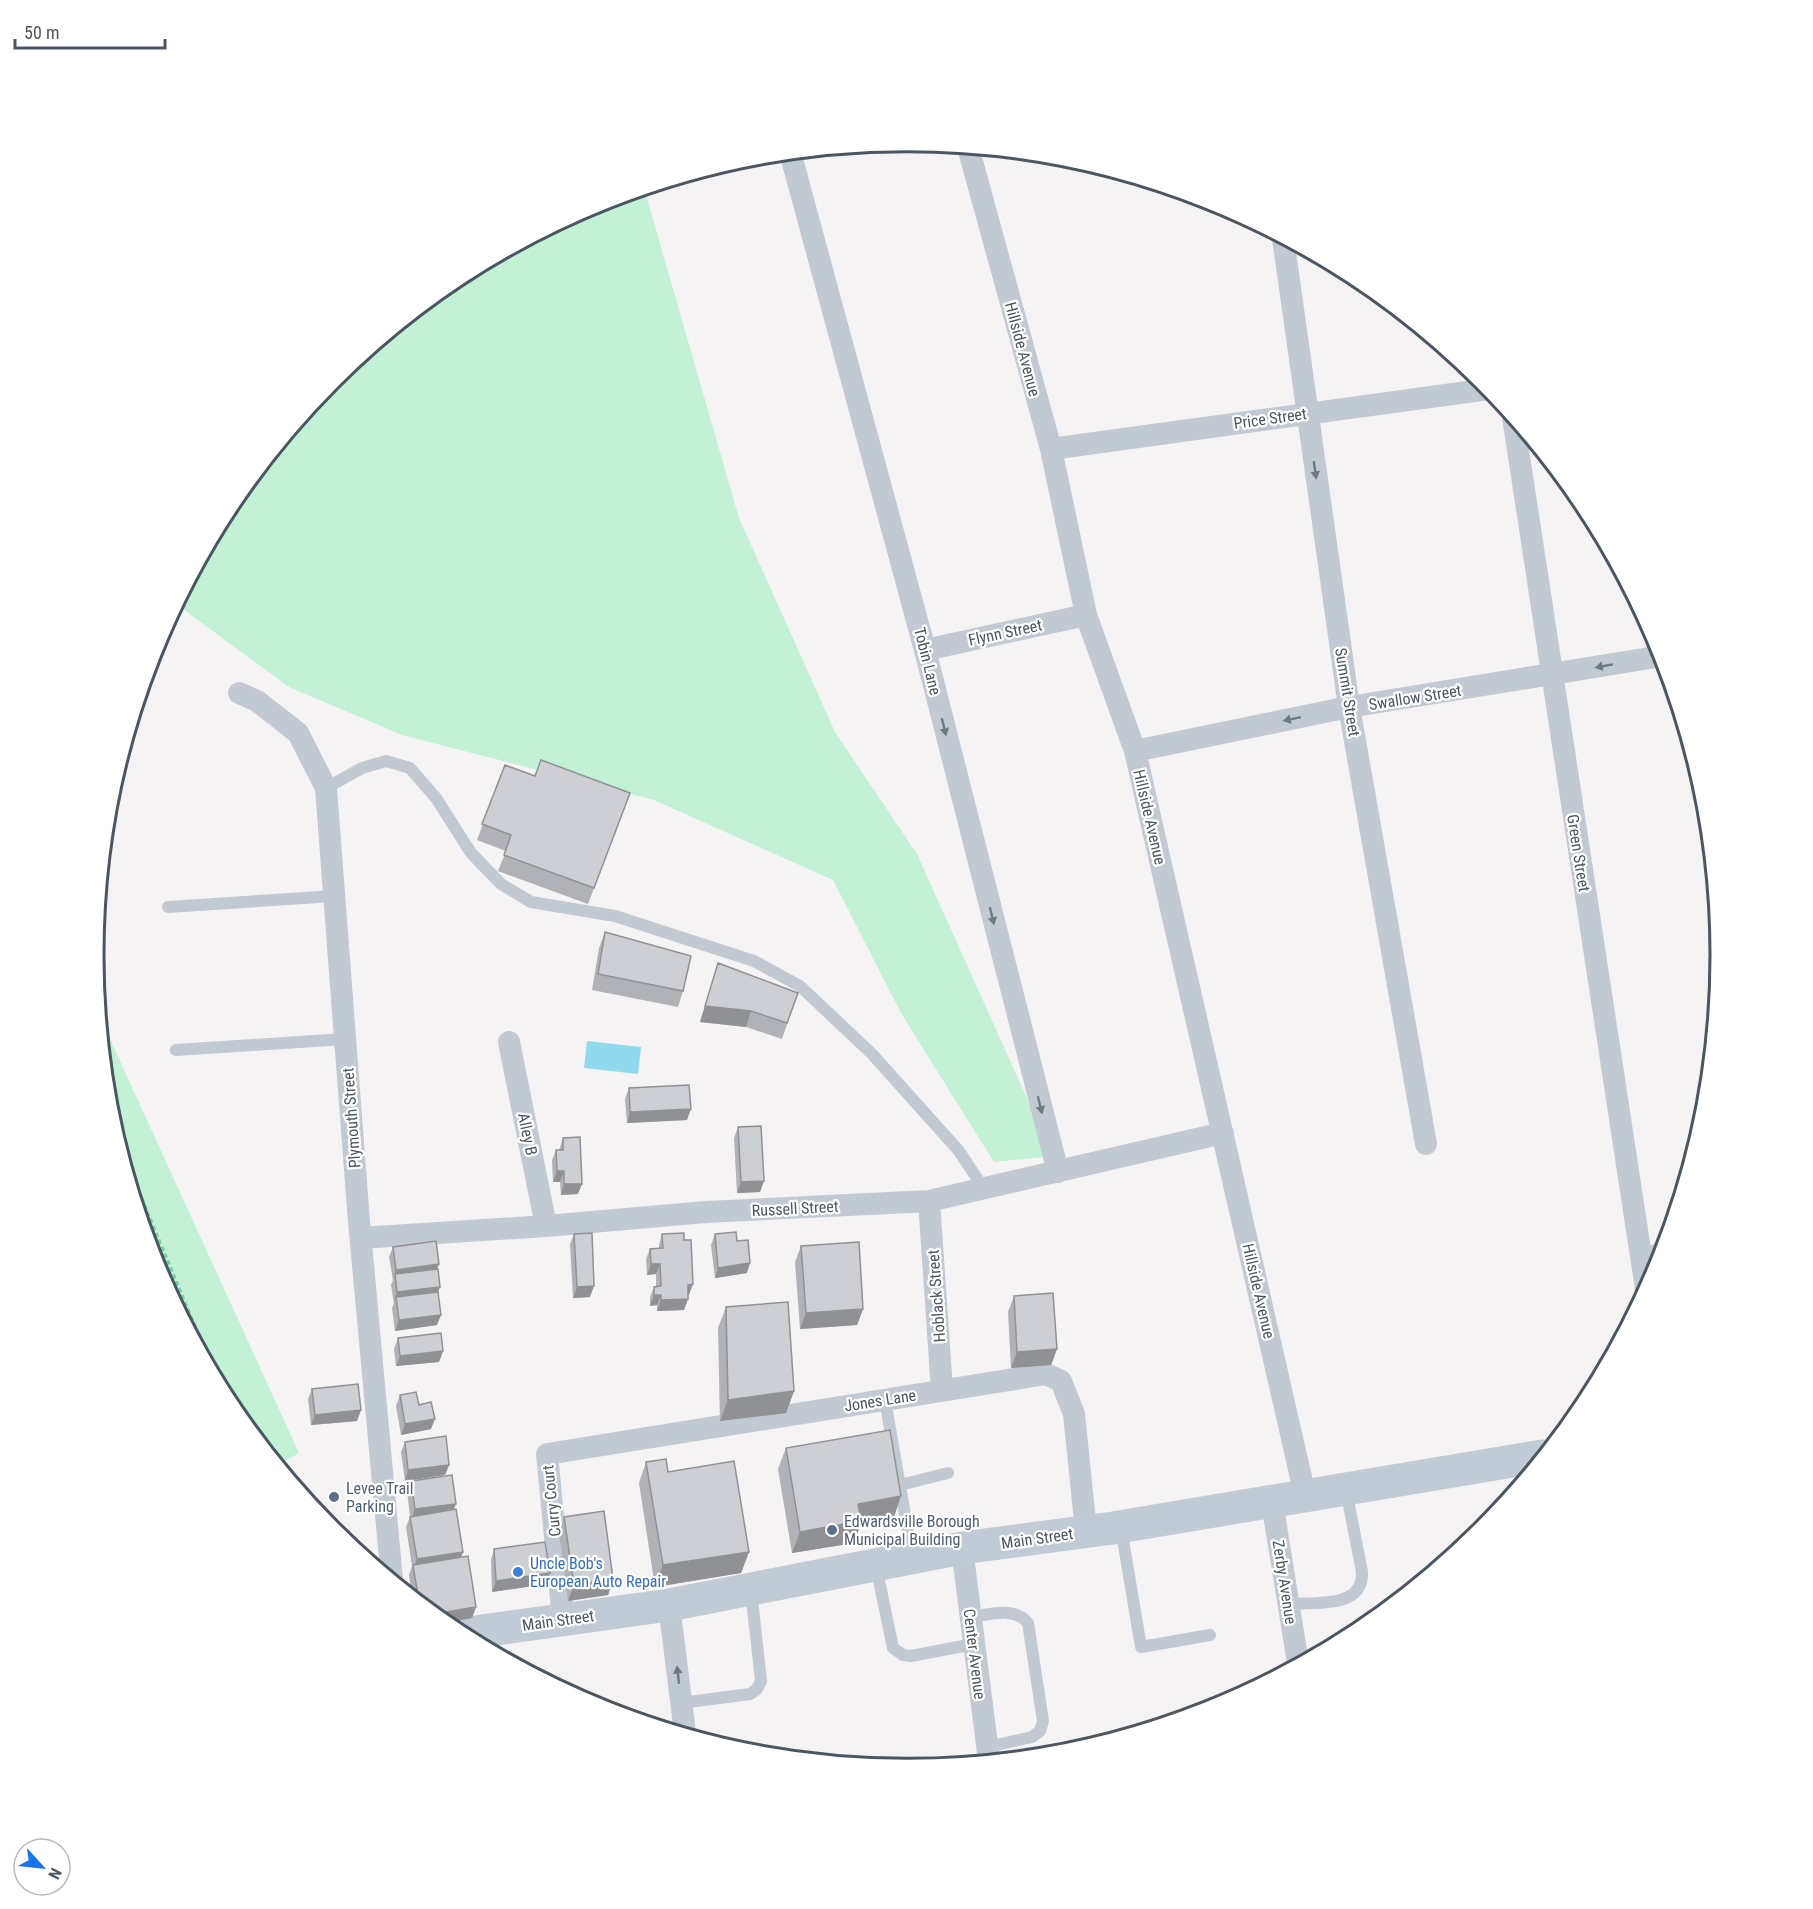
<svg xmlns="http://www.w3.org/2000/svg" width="1813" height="1909" viewBox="0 0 1813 1909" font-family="'Roboto Condensed',sans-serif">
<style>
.green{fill:#c3f1d5}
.water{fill:#90daee}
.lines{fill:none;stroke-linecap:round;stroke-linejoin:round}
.path{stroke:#7ad0a6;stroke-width:4;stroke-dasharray:4.5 3;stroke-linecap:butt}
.lane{stroke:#c1cad2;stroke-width:12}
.street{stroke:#c1cad2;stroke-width:22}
.secondary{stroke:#c1cbd6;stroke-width:33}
.wall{fill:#b0b2b7}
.shaded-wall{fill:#909195}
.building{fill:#cdcfd5;stroke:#909195;stroke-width:1.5}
.oneway{fill:#6e7983}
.service-dot{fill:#5c6f8a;stroke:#fff;stroke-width:2}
.shop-dot{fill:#3f7fe0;stroke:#fff;stroke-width:2}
.labels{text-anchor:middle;stroke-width:4.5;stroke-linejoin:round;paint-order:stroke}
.street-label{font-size:16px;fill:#4a5661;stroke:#fff}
.service-label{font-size:16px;fill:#4e5e75;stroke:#fff;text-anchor:start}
.shop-label{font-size:16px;fill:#366cbe;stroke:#fff;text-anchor:start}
.rim{fill:none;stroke:#4a5661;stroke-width:3}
</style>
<rect width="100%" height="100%" fill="#f5f3f3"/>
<path class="green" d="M644,188L739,518L835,732L917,854L1053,1156L994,1162L901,1013L833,880L654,800L402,735L289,687L176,604L230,502L332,379L455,278L595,203Z
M99,1015L299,1453L278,1465L230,1406L155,1265L109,1113Z"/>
<path class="water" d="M587,1041L641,1047L638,1074L584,1068Z"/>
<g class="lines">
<path class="path" d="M118,1143L220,1387"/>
<path class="lane" d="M326,788L362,768L386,761L410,768L436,798L471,853L501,884L531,902L615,916L754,961L800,986L872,1054L959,1151L984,1189
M168,907L334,896
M176,1050L345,1039
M1640,1253L1663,1249
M885,1400L912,1555
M900,1485L948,1473
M1121,1528L1141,1647L1210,1635
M876,1566L893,1648L903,1655L911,1656L974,1644
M1288,1604C1314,1602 1364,1609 1362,1572L1346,1490
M971,1617C990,1615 1014,1606 1028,1623L1043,1721L1040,1731L1032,1737L987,1747
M681,1703L750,1694L757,1689L761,1681L751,1590"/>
<path class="street" d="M968,147L1051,449L1086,615L1135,751L1305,1495
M790,152L925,650L1058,1172
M1283,238L1349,707L1426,1144
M1513,417L1646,1289
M1051,449L1489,389
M925,650L1086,615
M239,693L257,701L298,733L326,788L359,1222L392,1580
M1135,751L1349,707L1662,656
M509,1042L546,1226
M929,1201L942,1390
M361,1238L546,1226L706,1212L929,1201L1223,1133
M1272,1502L1298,1663
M962,1548L989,1760
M669,1605L685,1733
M563,1619L547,1454L1046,1374L1061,1381L1074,1414L1086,1531"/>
<path class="secondary" d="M460,1634L669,1605L962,1548L1113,1528L1542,1456"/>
</g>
<path class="wall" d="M505,765L535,776L630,793L588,904L498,871L506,851L477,840Z
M605,932L683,991L678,1007L592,990L599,948Z
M718,963L798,993L782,1039L746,1027L700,1022Z
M629,1088L687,1120L627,1123L625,1099Z
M738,1127L760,1192L737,1193L734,1138Z
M563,1138L578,1194L561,1195L560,1182H553L552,1160L556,1150H559Z
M574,1234L590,1297L573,1298L570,1244Z
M662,1234L689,1295H688V1299L684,1310L657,1311V1305L650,1306V1297L654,1287L656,1286V1274L647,1275L646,1259L650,1249L659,1248V1245Z
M715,1234L737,1241L747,1273L715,1278L711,1245Z
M801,1246L863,1309L857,1325L800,1329L795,1262Z
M393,1247L437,1270L438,1293L437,1325L395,1331L392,1308L394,1303L391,1285L393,1280L389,1257Z
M1014,1296L1057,1349L1051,1365L1011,1368L1008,1312Z
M726,1307L794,1391L786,1413L720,1421L718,1328Z
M398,1338L443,1351L439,1362L396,1366L394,1349Z
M312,1389L361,1410L357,1421L311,1425L308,1399Z
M400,1395L419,1405L431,1429L401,1435L396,1406Z
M405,1442L449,1465L445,1475L405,1481L401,1452Z
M786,1448L894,1517L861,1523L854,1543L792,1553L778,1469Z
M646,1462L668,1472L749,1552L741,1573L655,1587L639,1483Z
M411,1481L454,1510L463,1552L461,1557L476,1607L472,1618L444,1623L412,1596L409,1575L412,1566L406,1527L410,1517L407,1491Z
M564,1517L613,1579L608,1595L568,1601L559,1533Z
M494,1549L550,1573L546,1584L492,1592L491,1560Z"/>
<path class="shaded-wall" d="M705,1006L751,1011L746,1027L700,1022Z
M691,1109L687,1120L627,1123L630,1112Z
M557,1171H564L560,1182H553Z
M764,1181L760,1192L737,1193L741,1182Z
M564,1184H582L578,1194L561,1195Z
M750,1263L747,1273L715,1278L718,1268Z
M439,1264L435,1275L395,1274L392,1281L396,1270Z
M651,1264H660L656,1274L647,1275Z
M693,1284L689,1295H684L688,1285Z
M594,1286L590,1297L573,1298L577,1287Z
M440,1287L436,1298L396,1297L393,1303L397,1292Z
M654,1295H661L657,1305L650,1306Z
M688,1299L684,1310L657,1311L661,1300Z
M863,1309L857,1325L800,1329L806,1313Z
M441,1315L437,1325L395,1331L399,1320Z
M1057,1349L1051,1365L1011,1368L1017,1352Z
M443,1351L439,1362L396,1366L400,1356Z
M794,1391L786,1413L720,1421L728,1400Z
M361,1410L357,1421L311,1425L315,1415Z
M435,1419L431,1429L401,1435L405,1424Z
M449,1465L445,1475L405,1481L408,1470Z
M901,1496L894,1517L861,1523L854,1543L792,1553L800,1532L858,1504Z
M456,1504L452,1514L411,1520L415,1509Z
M463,1552L459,1562L413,1570L417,1559Z
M749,1552L741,1573L655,1587L663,1565Z
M550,1573L546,1584L492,1592L496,1581Z
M613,1579L608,1595L568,1601L574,1585Z
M476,1607L472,1618L444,1623L434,1614Z"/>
<path class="building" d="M541,760L630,793L594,888L504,855L511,835L482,824L505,765L535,776Z
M605,932L691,956L683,991L598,974Z
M718,963L798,993L787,1023L751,1011L705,1006Z
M689,1085L691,1109L630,1112L629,1088Z
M761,1126L764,1181L741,1182L738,1127Z
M580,1137L582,1184H564V1171H557L556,1150H563V1138Z
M736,1232L737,1241L748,1240L750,1263L718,1268L715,1234Z
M592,1233L594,1286L577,1287L574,1234Z
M684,1233V1240H691L693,1284L688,1285V1299L661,1300V1295H654V1287L661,1286L660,1264H651L650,1249L663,1248L662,1234Z
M436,1241L439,1264L396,1270L393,1247Z
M859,1242L863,1309L806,1313L801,1246Z
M438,1269L440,1287L397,1292L395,1274Z
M438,1292L441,1315L399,1320L396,1297Z
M1053,1293L1057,1349L1017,1352L1014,1296Z
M788,1302L794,1391L728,1400L726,1307Z
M441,1333L443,1351L400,1356L398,1338Z
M358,1384L361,1410L315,1415L312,1389Z
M416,1392L419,1405L431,1402L435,1419L405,1424L400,1395Z
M890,1430L901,1496L858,1504L861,1521L800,1532L786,1448Z
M446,1436L449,1465L408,1470L405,1442Z
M666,1459L668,1472L734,1461L749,1552L663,1565L646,1462Z
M452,1475L456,1504L415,1509L411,1481Z
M456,1509L463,1552L417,1559L410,1517Z
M604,1511L613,1579L574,1585L564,1517Z
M545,1542L550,1573L496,1581L494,1549Z
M468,1556L476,1607L434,1614L419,1602L413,1565Z"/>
<defs><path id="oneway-solid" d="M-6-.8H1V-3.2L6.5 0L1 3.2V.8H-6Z" transform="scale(1.5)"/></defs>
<g class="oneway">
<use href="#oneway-solid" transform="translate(1315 470) rotate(82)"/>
<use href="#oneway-solid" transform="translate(1604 666) rotate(170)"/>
<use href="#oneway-solid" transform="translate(1292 719) rotate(168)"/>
<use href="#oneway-solid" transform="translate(944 727) rotate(76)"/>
<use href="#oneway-solid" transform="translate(992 916) rotate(76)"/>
<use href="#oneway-solid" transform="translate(1040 1105) rotate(76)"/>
<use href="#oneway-solid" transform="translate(678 1675) rotate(-97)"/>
</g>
<g class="service-dot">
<circle cx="334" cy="1497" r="6"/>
<circle cx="832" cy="1530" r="6"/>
</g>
<circle class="shop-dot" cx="518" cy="1572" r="6"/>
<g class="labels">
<g class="street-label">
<text transform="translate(1023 349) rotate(75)" y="6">Hillside Avenue</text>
<text transform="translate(1270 418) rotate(-8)" y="6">Price Street</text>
<text transform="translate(1005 632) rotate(-12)" y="6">Flynn Street</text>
<text transform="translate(928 661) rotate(76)" y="6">Tobin Lane</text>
<text transform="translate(1348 692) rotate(81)" y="6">Summit Street</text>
<text transform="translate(1415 697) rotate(-9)" y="6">Swallow Street</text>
<text transform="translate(1150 817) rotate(77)" y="6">Hillside Avenue</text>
<text transform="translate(1579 853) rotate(81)" y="6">Green Street</text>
<text transform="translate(351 1118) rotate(-94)" y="6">Plymouth Street</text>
<text transform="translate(528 1134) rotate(78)" y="6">Alley B</text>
<text transform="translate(795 1208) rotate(-3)" y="6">Russell Street</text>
<text transform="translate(1259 1291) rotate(77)" y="6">Hillside Avenue</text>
<text transform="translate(936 1296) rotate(-94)" y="6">Hoblack Street</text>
<text transform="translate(880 1400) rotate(-9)" y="6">Jones Lane</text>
<text transform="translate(551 1501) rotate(-96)" y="6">Curry Court</text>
<text transform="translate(1037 1538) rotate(-8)" y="6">Main Street</text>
<text transform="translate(1285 1582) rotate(81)" y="6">Zerby Avenue</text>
<text transform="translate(558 1620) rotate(-8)" y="6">Main Street</text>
<text transform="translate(975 1654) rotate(83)" y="6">Center Avenue</text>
</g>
<g class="service-label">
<text x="346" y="1494">Levee Trail<tspan x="346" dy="18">Parking</tspan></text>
<text x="844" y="1527">Edwardsville Borough<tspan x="844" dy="18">Municipal Building</tspan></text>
</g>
<g class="shop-label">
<text x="530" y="1569">Uncle Bob's<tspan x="530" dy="18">European Auto Repair</tspan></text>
</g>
</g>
<path d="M0 0H1813V1909H0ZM104 955a803 803 0 1 1 1606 0a803 803 0 1 1-1606 0Z" fill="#fff" fill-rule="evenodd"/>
<path class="rim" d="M104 955a803 803 0 1 1 1606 0a803 803 0 1 1-1606 0Z"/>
<g transform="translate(42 1867) rotate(117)"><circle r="28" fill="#ffffff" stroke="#b7bbc0" stroke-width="1.5"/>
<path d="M0-4.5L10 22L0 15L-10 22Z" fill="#1a73e8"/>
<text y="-9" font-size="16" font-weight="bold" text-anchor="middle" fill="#4a5661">N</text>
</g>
<path d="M15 39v9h150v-9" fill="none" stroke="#4a5661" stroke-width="3"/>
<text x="24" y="39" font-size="18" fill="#4a5661" stroke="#ffffff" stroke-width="4.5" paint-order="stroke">50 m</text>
</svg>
